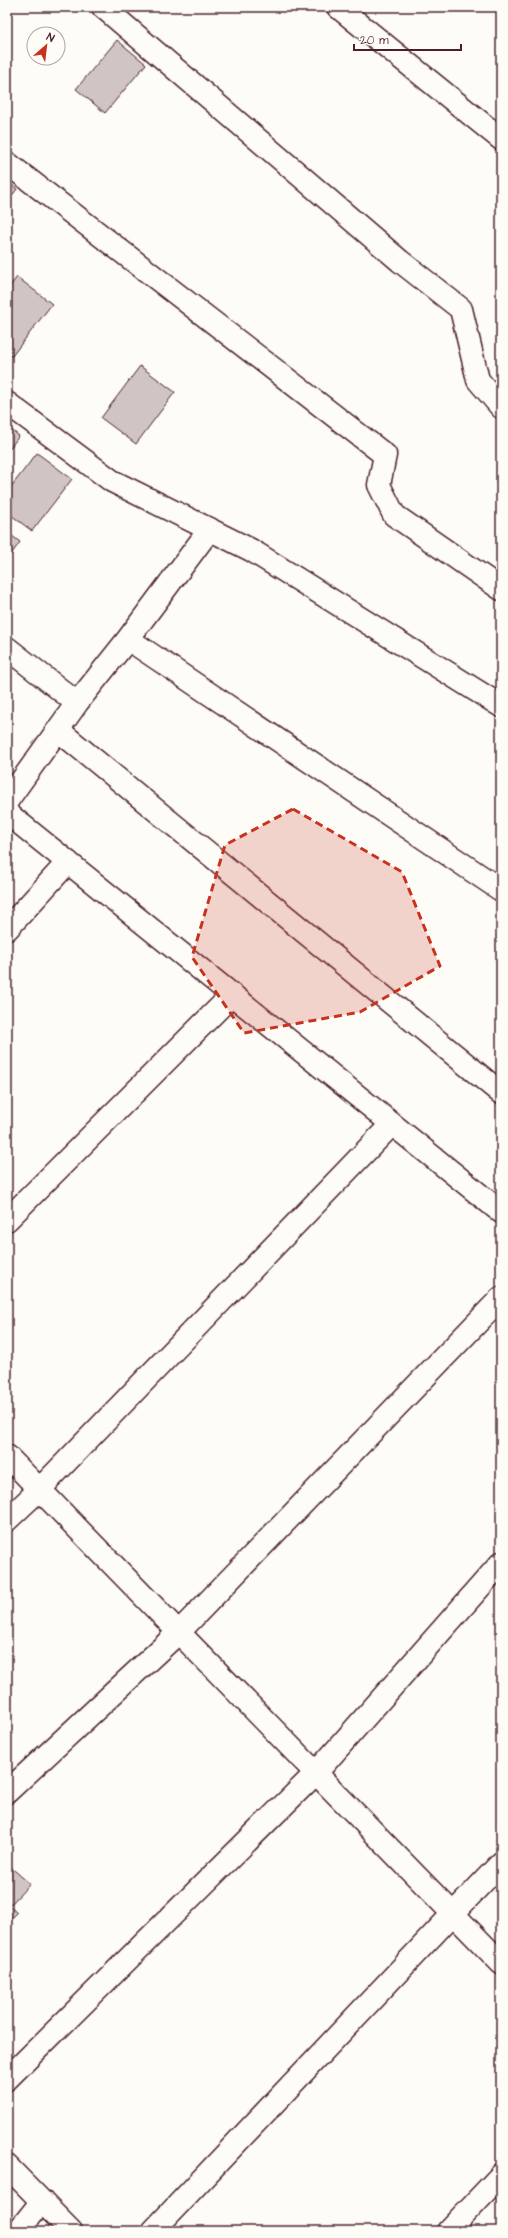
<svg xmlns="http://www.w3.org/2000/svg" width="508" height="2238" viewBox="0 0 508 2238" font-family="'Architects Daughter',sans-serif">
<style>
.building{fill:#d0c5c4;stroke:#4a1f2b}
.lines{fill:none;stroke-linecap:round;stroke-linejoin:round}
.minor-casing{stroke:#4a1f2b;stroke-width:25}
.minor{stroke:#fdfcf7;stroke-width:22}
.marked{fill:#c8321e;fill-opacity:0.2;stroke:#c8321e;stroke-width:3;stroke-dasharray:8 5;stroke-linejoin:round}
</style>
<rect width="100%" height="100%" fill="#fdfcf7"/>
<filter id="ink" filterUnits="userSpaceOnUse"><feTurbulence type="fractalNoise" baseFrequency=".025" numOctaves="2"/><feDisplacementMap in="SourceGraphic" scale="8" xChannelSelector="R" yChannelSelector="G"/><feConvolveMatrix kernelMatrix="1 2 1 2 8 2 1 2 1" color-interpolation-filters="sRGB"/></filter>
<g filter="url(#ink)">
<path class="building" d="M117,40L146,64L105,113L76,89Z
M7,181L17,189L7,202Z
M17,277L52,304L12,356L7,352V290Z
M140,366L175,392L136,444L101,418Z
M7,426L19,436L7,452Z
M37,453L72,479L32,531L7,512V492Z
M7,532L20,542L7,560Z
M7,1864L30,1884L11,1904L7,1901Z
M7,1904L17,1913L7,1923Z"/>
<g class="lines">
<defs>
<path id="minor" d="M103,7L400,261L461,309L478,380L501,407
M338,7L501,139
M7,163L385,455L379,485L394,515L501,589
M7,403L112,481L251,550L501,706
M128,639L210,529
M7,648L77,703L128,639L501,890
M58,730L501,1093
M7,801L77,703
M7,813L501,1212
M7,929L68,862
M7,1220L232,995
M7,1456L501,1963
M7,1520L40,1489L392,1124
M7,1792L179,1632L501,1298
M7,2079L316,1773L501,1563
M7,2166L71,2231
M18,2231L42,2201
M153,2231L501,1863
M448,2231L501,2175"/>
</defs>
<use href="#minor" class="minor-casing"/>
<use href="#minor" class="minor"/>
</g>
</g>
<path class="marked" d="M293,809L402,872L440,966L360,1012L244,1033L192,957L225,845Z"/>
<rect width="508" height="2238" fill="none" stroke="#fdfcf7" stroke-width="24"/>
<rect x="12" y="12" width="484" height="2214" fill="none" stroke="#4a1f2b" stroke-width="1.5" filter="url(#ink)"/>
<g transform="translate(46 46) rotate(28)"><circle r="19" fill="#fdfcf7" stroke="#b5a4a5"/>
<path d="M0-3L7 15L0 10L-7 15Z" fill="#c8321e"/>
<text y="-6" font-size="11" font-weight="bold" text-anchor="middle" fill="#4a1f2b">N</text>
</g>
<path d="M354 44v6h107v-6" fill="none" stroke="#4a1f2b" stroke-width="2"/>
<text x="360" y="44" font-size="12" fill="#4a1f2b" stroke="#fdfcf7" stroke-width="3" paint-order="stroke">20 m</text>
</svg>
